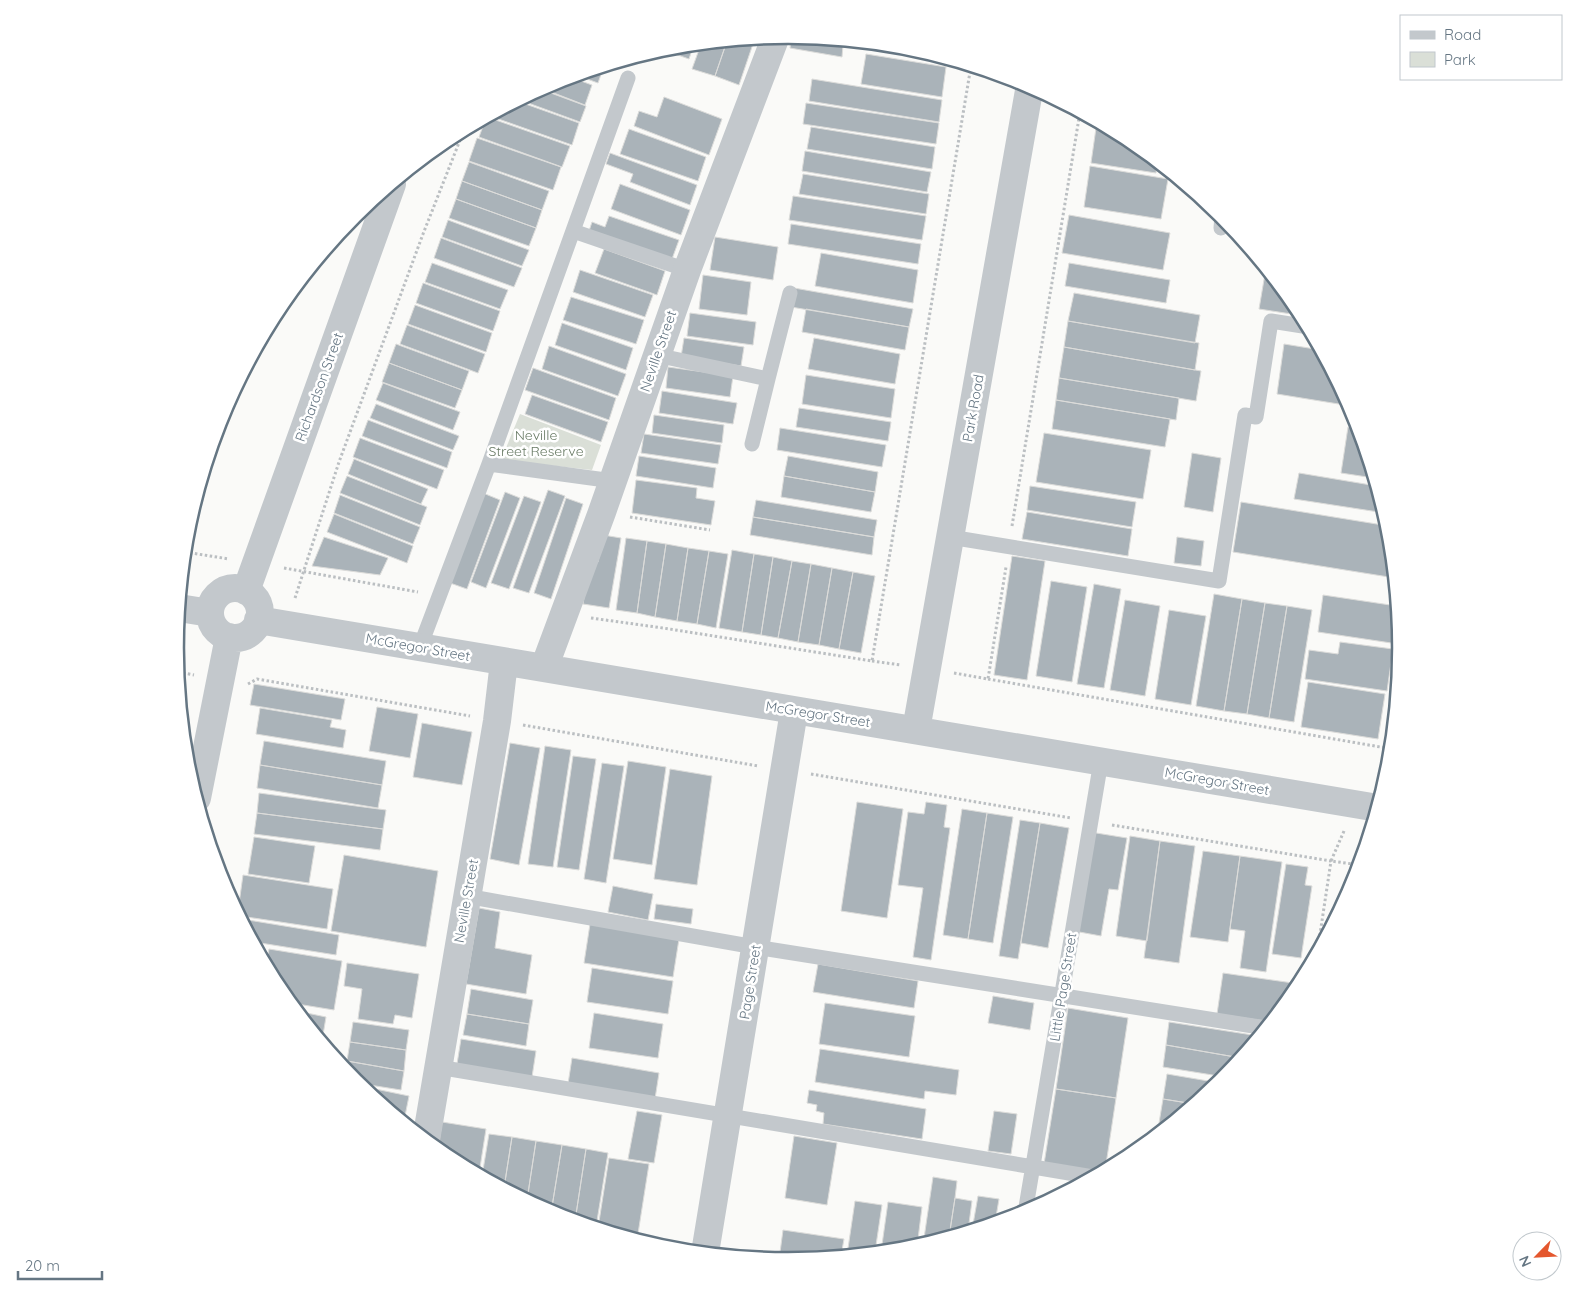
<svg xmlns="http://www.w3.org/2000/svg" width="1577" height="1296" viewBox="0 0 1577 1296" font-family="Quicksand,sans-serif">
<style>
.green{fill:#dadfd7}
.building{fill:#aab3b9;stroke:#dcdcda}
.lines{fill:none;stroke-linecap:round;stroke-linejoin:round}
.path{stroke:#bbbfc2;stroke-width:3;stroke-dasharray:2.5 2.5;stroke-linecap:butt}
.service{stroke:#c3c8cc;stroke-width:15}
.minor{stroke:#c3c8cc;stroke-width:28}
.labels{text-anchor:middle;stroke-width:5;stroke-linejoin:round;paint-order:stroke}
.street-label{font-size:14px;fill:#657683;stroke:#fff}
.park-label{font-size:14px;fill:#687a64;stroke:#fff}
.rim{fill:none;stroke:#657683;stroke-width:2.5}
</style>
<rect width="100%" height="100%" fill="#fafaf8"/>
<path class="green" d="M520,414L601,445L592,470L501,460Z"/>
<path class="building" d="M792,35L908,47L958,62V64L843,45L842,57L790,48Z
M755,38L739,85L715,76L727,41Z
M727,41L715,76L692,69L701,44Z
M694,44L689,59L661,49L669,47Z
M866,54L946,67L942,97L861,84Z
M604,66L598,83L576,75Z
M570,77L592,85L585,105L541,88L554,82Z
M812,79L942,100L939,122L809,101Z
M540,89L586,106L580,122L520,100Z
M664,97L722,119L709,155L634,126L639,111L657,117Z
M517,101L579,123L572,145L490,116Z
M806,103L939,123L936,144L803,124Z
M487,117L570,146L562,167L479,137L486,118Z
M811,127L935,147L932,169L807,149Z
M1096,128L1116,131L1129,138L1157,162L1156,173L1091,163Z
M629,129L706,157L698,181L620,154Z
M477,138L561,167L553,190L469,161Z
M805,151L931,172L927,192L802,171Z
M610,153L697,185L690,205L630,182L633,174L606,164Z
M469,162L549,191L542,210L462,181Z
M1090,166L1168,179L1161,219L1084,207Z
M803,174L929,194L926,214L799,194Z
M462,181L542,210L536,228L456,199Z
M620,184L690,210L681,235L611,209Z
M793,196L926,216L922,240L789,220Z
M456,199L536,228L529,246L449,218Z
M1069,215L1170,233L1163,270L1062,253Z
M609,216L679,240L672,259L589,231L592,222L605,227Z
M448,220L529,250L522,266L442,237Z
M791,224L921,244L918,264L788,244Z
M715,237L778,247L773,280L710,270Z
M441,238L522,268L514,287L434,258Z
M604,249L665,271L657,295L595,273Z
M821,253L918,270L913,303L815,286Z
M432,263L508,290L500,309L425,282Z
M1069,263L1170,280L1166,303L1065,286Z
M1266,268L1298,308V315L1259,309Z
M580,270L653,295L645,317L573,292Z
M703,275L751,282L747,315L699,309Z
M423,283L500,311L493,331L416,303Z
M794,288L913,309L909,327L791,307Z
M1074,293L1200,315L1195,343L1068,321Z
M571,297L644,320L636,344L563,320Z
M415,305L492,333L486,352L408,324Z
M806,309L909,327L905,350L802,332Z
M690,313L756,322L753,345L687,336Z
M1068,321L1199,343L1195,370L1064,347Z
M562,323L633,348L626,370L555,345Z
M407,325L485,354L478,373L400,344Z
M684,338L744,347L741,366L681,357Z
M814,338L900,354L895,384L808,369Z
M396,344L469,371L462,390L389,363Z
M1284,344L1321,350L1351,406L1277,394Z
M549,346L626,374L618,396L542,369Z
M1064,347L1201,371L1196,401L1059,378Z
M389,363L462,390L455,408L382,382Z
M668,367L733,376L730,397L666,388Z
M533,368L616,398L609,420L525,390Z
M806,375L895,389L891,418L802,404Z
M1059,378L1179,398L1176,420L1056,400Z
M383,383L460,412L453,430L376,400Z
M662,391L737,403L733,424L659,413Z
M532,395L608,422L601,442L525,414Z
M1056,400L1170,419L1165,447L1052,429Z
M376,404L459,436L453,450L370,418Z
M799,408L891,422L888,441L796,427Z
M654,415L724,425L722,443L652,433Z
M368,420L452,452L447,468L362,436Z
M1348,427L1360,429L1374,478L1341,473Z
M780,428L886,445L882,467L777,450Z
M1044,433L1151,450L1143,499L1036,482Z
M644,434L721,445L718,464L641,453Z
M360,438L444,470L437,489L353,457Z
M1192,453L1221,458L1213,512L1184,507Z
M639,456L716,468L713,488L636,476Z
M788,456L878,472L875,492L784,476Z
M354,459L428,489L421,504L348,474Z
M1299,473L1377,486L1385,513L1294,499Z
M347,476L427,507L420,525L340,493Z
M784,476L875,492L871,512L781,497Z
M636,480L697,488L696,498L715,501L711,525L632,513Z
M1030,486L1136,502L1132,527L1027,510Z
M548,490L565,496L529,593L513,588Z
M505,492L520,498L486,588L471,582Z
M483,493L500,500L467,589L450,583Z
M340,495L420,527L413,544L334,513Z
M524,496L541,502L509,589L491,583Z
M566,498L583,504L551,599L534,593Z
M756,500L877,520L874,537L753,517Z
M1241,502L1389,526L1395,578L1233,552Z
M1027,512L1132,529L1128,556L1022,539Z
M334,514L413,546L407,563L327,532Z
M753,517L874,537L872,555L750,535Z
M603,535L621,538L609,608L583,604L590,561L598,562Z
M324,537L388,558L380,575L312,566Z
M1177,537L1204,541L1201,566L1174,563Z
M626,538L647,541L637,613L616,610Z
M647,541L666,544L655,617L637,613Z
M666,544L688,548L677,621L655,617Z
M688,548L709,551L697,624L677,621Z
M732,550L754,554L742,632L719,628Z
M709,551L728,554L716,628L697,624Z
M754,554L773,557L761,635L742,632Z
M1012,556L1045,561L1027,680L994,675Z
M773,557L792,561L778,638L761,635Z
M792,561L811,564L798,642L778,638Z
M811,564L832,568L819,645L798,642Z
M832,568L853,572L839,649L819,645Z
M853,572L875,576L861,653L839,649Z
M1051,581L1087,587L1072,682L1036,676Z
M1094,584L1121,589L1104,688L1077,684Z
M1214,594L1242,599L1224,711L1196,706Z
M1323,595L1397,606L1400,630L1398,644L1318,632Z
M1242,599L1265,603L1247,714L1224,711Z
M1125,600L1160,606L1145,696L1110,690Z
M1265,603L1287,606L1269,718L1247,714Z
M1287,606L1312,610L1294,722L1269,718Z
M1169,610L1206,616L1191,705L1155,699Z
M1340,642L1393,649L1387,691L1305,679L1309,650L1338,654Z
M1308,682L1385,694L1378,739L1301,727Z
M254,684L345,699L341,720L250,705Z
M377,707L418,714L410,758L369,751Z
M260,708L332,720L330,727L346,730L343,748L256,734Z
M422,723L472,732L462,785L413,777Z
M264,741L386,761L382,785L260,765Z
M510,743L540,748L519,865L490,859Z
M545,746L571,750L553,867L528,864Z
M573,756L596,759L579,870L557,867Z
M628,761L666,767L652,865L613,859Z
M602,763L624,766L606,883L584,879Z
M260,765L382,785L378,808L257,788Z
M670,769L712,776L697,885L654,879Z
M259,793L386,810L383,829L257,813Z
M857,802L903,809L887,918L841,911Z
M926,802L947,805L944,827L950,828L931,960L913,957L923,888L898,885L908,812L924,814Z
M962,809L987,813L968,939L943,935Z
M257,813L383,829L380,850L254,834Z
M987,813L1013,817L993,943L968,939Z
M1020,820L1040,823L1018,959L999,956Z
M1040,823L1069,828L1048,948L1021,943Z
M1090,832L1127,838L1118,890L1109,889L1101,936L1074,931Z
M1130,836L1160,841L1147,941L1116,936Z
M254,837L315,846L309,883L248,874Z
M1160,841L1195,846L1179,963L1144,958Z
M1203,851L1240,856L1228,942L1190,937Z
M344,855L438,871L426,947L331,931Z
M1240,856L1282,862L1266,972L1240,968L1245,931L1230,929Z
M1286,864L1308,867L1305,885L1312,886L1301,958L1272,954Z
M243,875L333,889L327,929L240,916L238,911Z
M613,886L653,894L648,920L608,912Z
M656,904L693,909L691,924L654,919Z
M479,908L500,912L495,948L532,955L526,994L466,984Z
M242,919L339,935L336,955L254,942Z
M590,924L679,939L673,977L584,963Z
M269,949L342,961L334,1010L291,1003L279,988L266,965Z
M347,963L419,974L412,1018L395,1015L393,1024L358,1019L362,989L344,986Z
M818,964L918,981L914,1008L813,992Z
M592,968L673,981L668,1014L587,1002Z
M1223,973L1293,983L1290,998L1271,1022L1217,1014Z
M471,989L533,1000L529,1024L467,1014Z
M993,996L1034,1003L1030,1030L988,1023Z
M825,1003L915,1016L909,1057L819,1044Z
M1068,1008L1128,1018L1116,1098L1056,1089Z
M297,1011L326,1017L322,1041Z
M594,1013L663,1024L658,1058L589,1048Z
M467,1014L529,1024L526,1046L463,1035Z
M353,1022L409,1030L406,1050L350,1042Z
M1169,1022L1259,1036L1241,1058L1166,1045Z
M461,1039L536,1051L532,1077L457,1064Z
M350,1042L406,1050L404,1071L347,1061Z
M1166,1045L1241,1058L1225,1077L1163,1067Z
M820,1049L959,1070L956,1095L925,1091L924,1099L815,1082Z
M572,1058L659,1073L655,1099L568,1084Z
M347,1061L404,1071L401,1090L357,1083L346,1070Z
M1167,1074L1220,1083L1194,1104L1163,1099Z
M361,1086L409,1096L405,1116L395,1115Z
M1056,1089L1116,1098L1105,1171L1101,1173L1044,1164Z
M809,1090L926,1109L922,1139L823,1124L824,1113L816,1111L817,1105L807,1103Z
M1163,1099L1194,1104L1169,1125L1159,1123Z
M637,1111L662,1115L654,1163L628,1159Z
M994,1111L1017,1114L1011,1154L988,1151Z
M442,1122L486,1129L479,1174L448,1158L438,1149Z
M489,1134L512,1137L504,1188L482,1176Z
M794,1136L837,1143L827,1205L785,1198Z
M512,1137L536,1141L527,1200L504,1188Z
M536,1141L562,1145L551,1213L527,1200Z
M562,1145L586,1149L575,1221L551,1213Z
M586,1149L608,1153L596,1227L575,1221Z
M609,1158L649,1164L637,1240L598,1228Z
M933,1177L957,1181L955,1198L949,1237L923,1245Z
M978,1196L999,1199L995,1223L972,1230Z
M955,1198L972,1201L968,1231L949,1237Z
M855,1201L882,1205L875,1252L847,1255Z
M888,1202L922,1207L917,1247L908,1249L881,1252Z
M783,1230L844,1239L841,1256L788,1261L779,1260Z"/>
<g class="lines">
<path class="path" d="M630,517L710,530
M1012,526L1080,112
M185,552L229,559
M284,568L418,592
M295,598L339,462L423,234L464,130
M591,618L663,628L872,661L971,66
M872,661L901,665
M178,672L194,675
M954,673L988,679L1006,567
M988,679L1392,749
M248,684L257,679L470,716
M523,725L758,766
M811,774L1071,818
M1112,825L1331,861L1317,954
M1344,831L1331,861L1360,865"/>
<path class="service" d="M1221,228L1222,215
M573,231L687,270
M656,355L768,379L752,444
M768,379L790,293
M489,464L613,481
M950,537L1219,581L1245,415L1256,417L1271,321L1309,327
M420,647L489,464L628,78
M466,896L755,947L1266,1028
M438,1067L1093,1177
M1025,1213L1101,761"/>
<path class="minor" d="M210 613a25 25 0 1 1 50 0a25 25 0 1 1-50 0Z
M246,591L392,184
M179,608L210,613
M258,620L1378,808
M544,668L602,512L687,270L776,36
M916,730L1030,85
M197,798L229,637
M426,1140L497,721L504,662
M705,1253L794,711"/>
</g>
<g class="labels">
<g class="street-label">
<text transform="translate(658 351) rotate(-71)" y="5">Neville Street</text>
<text transform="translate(319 387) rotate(-70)" y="5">Richardson Street</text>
<text transform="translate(973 408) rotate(-80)" y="5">Park Road</text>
<text transform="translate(418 647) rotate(10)" y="5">McGregor Street</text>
<text transform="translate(818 714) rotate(9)" y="5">McGregor Street</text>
<text transform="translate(1217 781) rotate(10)" y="5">McGregor Street</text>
<text transform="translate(466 901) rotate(-80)" y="5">Neville Street</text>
<text transform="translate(750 982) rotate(-81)" y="5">Page Street</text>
<text transform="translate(1063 987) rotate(-81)" y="5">Little Page Street</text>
</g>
<g class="park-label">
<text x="536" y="440">Neville<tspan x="536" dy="16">Street Reserve</tspan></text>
</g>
</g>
<path d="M0 0H1577V1296H0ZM184 648a604 604 0 1 1 1208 0a604 604 0 1 1-1208 0Z" fill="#fff" fill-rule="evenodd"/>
<path class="rim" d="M184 648a604 604 0 1 1 1208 0a604 604 0 1 1-1208 0Z"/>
<rect x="1400" y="15" width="162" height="65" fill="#ffffff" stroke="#c1c8cd"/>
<rect x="1410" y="31" width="25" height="8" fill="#c3c8cc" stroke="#c1c8cd"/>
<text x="1444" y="40" font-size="15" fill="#657683">Road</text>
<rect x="1410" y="52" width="25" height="15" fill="#dadfd7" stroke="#c1c8cd"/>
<text x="1444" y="65" font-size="15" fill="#657683">Park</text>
<g transform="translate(1537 1256) rotate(246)"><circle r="24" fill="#ffffff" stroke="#c1c8cd"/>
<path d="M0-4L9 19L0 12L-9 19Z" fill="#e4572e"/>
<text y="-8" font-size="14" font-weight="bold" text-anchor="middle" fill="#657683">N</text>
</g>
<path d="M18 1271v8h84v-8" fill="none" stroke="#657683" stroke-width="2.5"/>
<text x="25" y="1271" font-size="15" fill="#657683" stroke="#ffffff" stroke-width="4" paint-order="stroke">20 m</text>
</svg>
